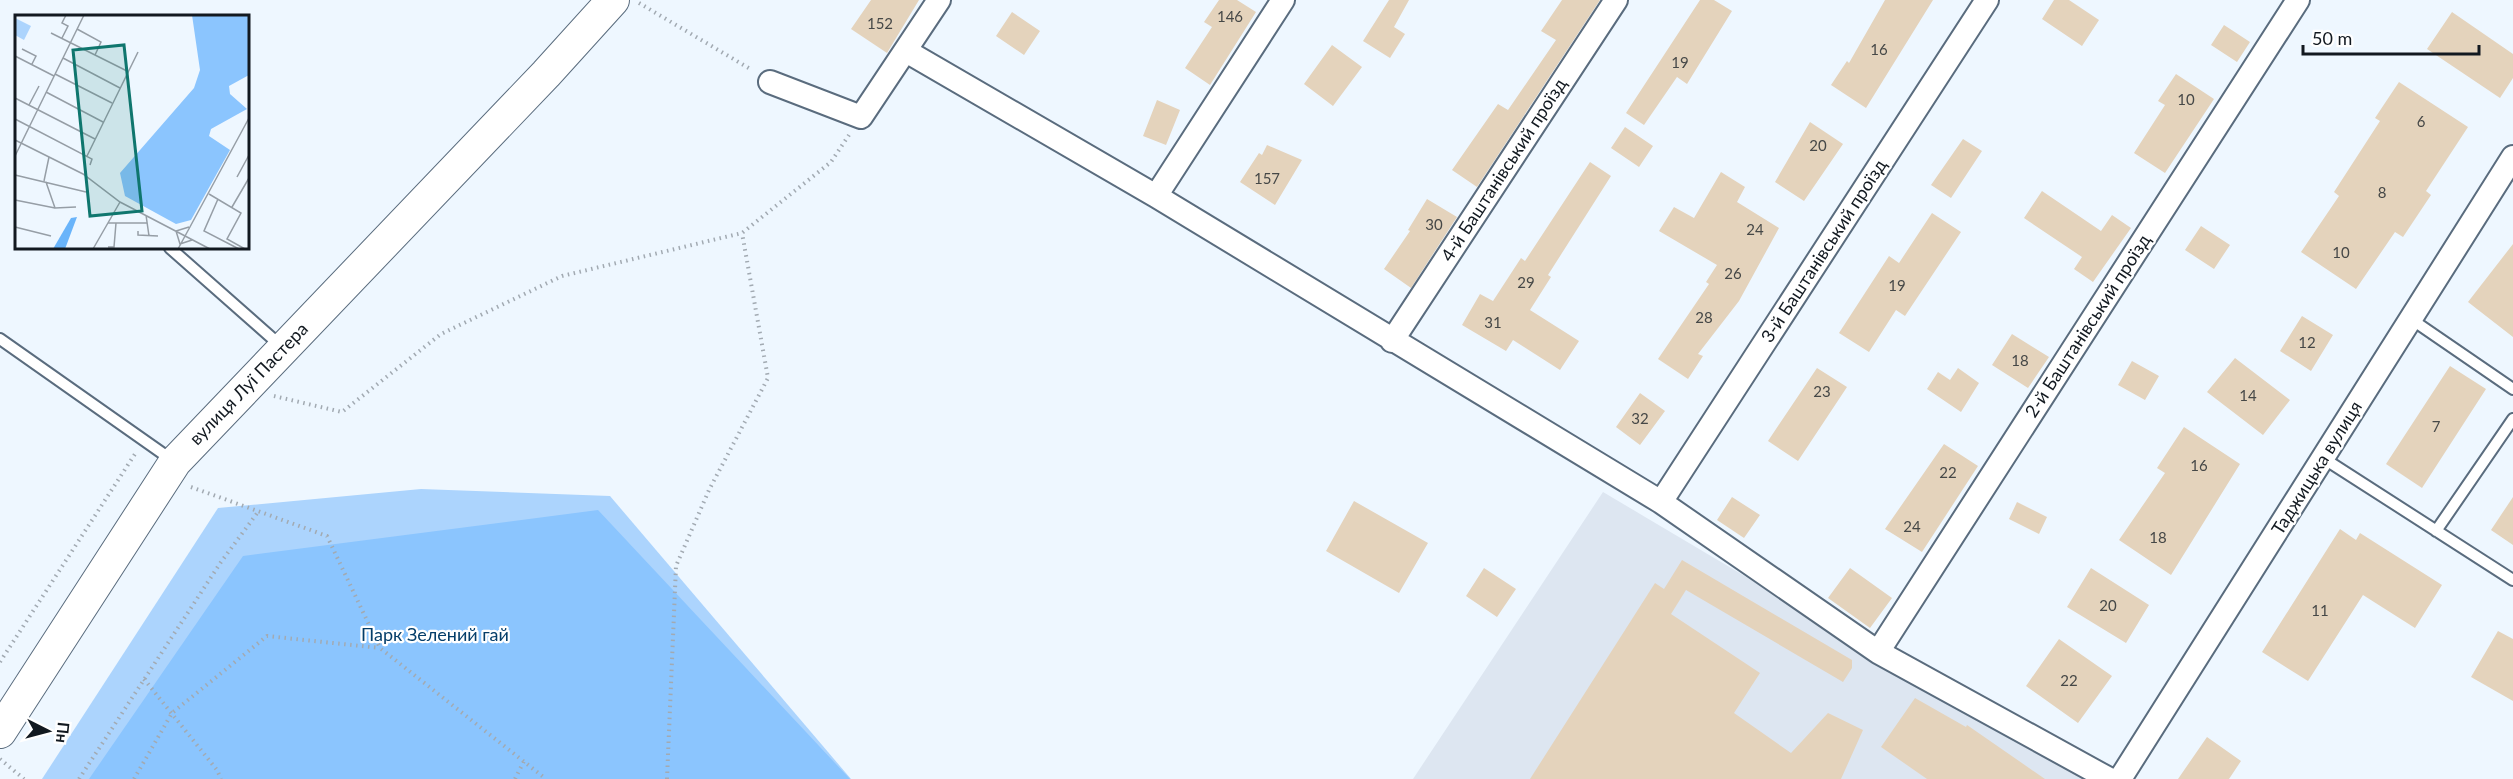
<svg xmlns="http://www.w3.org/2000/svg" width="2513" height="779" viewBox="0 0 2513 779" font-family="Lato,sans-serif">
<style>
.built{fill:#dde6f1}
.green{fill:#acd4fd}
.forest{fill:#8bc5fe}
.building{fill:#e4d3bc}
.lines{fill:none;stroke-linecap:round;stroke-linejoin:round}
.lane-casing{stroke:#5a6c7e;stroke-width:14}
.street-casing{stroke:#5a6c7e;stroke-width:26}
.secondary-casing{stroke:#5a6c7e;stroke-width:34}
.path{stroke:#a2aab2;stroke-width:4;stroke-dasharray:1.5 4.5;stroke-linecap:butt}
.lane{stroke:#fff;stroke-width:10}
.street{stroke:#fff;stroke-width:22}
.secondary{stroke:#fff;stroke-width:32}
.labels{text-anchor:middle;stroke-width:4.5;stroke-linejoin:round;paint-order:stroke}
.number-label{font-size:15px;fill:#464847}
.street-label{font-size:18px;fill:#121920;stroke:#fff}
.park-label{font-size:18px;fill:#043e6a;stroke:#fff}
.inset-road{fill:none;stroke:#969ea6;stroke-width:1.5}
.view{fill:#0f766e;fill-opacity:0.15;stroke:#0f766e;stroke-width:3}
.inset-edge{fill:none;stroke:#121920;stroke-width:3}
</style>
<rect width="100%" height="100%" fill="#eef7ff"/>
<path class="built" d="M1603,492L2087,779H1413Z"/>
<path class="green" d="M421,489L610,496L851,779H42L218,508Z"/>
<path class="forest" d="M598,510L850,779H89L243,556Z"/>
<path class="building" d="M871,0H919L887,53L851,29Z
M1219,0H1237L1256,12L1210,85L1185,68L1212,27L1204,22Z
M1389,0H1409L1394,27L1405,34L1390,58L1363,41Z
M1562,0H1600L1477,187L1452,170L1498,104L1508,110L1556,40L1541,31Z
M1700,0H1714L1732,11L1687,84L1677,77L1644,125L1626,113Z
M1885,0H1933L1866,108L1831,85L1847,61L1849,63Z
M2054,0H2069L2099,20L2082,46L2042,19Z
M1012,12L1040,31L1024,55L996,36Z
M2452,12L2513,54V78L2500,98L2427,49Z
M2224,25L2250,42L2237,62L2211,45Z
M1332,45L1362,67L1333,106L1304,84Z
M2176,74L2214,99L2165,173L2134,153L2165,105L2158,101Z
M2399,82L2468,127L2426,191L2431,195L2403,237L2395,232L2356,289L2301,252L2339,196L2334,192L2380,121L2375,118Z
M1157,100L1180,110L1166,145L1143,136Z
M1810,122L1843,144L1804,201L1775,182Z
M1625,127L1653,146L1639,167L1611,148Z
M1963,139L1982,151L1951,198L1931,185Z
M1267,145L1302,160L1275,205L1240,182L1259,153L1262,155Z
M1590,162L1611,176L1548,275L1551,277L1530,310L1579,341L1560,370L1513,340L1506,351L1462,325L1480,294L1493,301L1521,258L1525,261Z
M1721,172L1745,187L1737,202L1779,228L1739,301L1698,354L1703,356L1688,379L1658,359L1709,284L1706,282L1717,265L1659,231L1674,207L1694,218Z
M2042,191L2101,231L2112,215L2131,228L2093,282L2074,269L2082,257L2024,218Z
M1427,199L1457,217L1411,288L1384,269L1410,231L1408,230Z
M1932,213L1961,232L1905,316L1896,310L1869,352L1839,333L1889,256L1899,263Z
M2201,226L2230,245L2214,269L2185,250Z
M2513,244V337L2468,302Z
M2302,316L2333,335L2311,371L2280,351Z
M2012,334L2049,357L2028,388L1992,365Z
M2235,358L2290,400L2263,435L2207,392Z
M2132,361L2159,376L2145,400L2118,385Z
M2450,366L2486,389L2422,488L2386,464Z
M1817,368L1847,387L1798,461L1768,441Z
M1958,368L1979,383L1961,412L1927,389L1938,372L1950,380Z
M1640,393L1665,411L1640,445L1616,427Z
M2184,427L2240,464L2171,575L2119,540L2165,473L2157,468Z
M1944,444L1978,466L1922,552L1885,529Z
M1732,497L1760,515L1744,538L1717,520Z
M2513,497V545L2491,530Z
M1354,501L1428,543L1399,593L1326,551Z
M2017,502L2047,517L2039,534L2009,519Z
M2340,529L2356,540L2360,533L2442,585L2415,628L2363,595L2308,681L2262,652Z
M1682,560L1852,660V668L1843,682L1686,590L1671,614L1760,673L1734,713L1791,753L1828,713L1863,730L1841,779H1530L1655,583L1664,589Z
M1484,568L1516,589L1497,617L1466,596Z
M1850,568L1892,598L1870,628L1828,598Z
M2091,568L2149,605L2126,643L2067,607Z
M2498,631L2513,639V701L2471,677Z
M2059,639L2112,676L2078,723L2026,686Z
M1915,698L1966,727L1967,725L2045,779H1927L1881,747Z
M2207,737L2241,761L2229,779H2178Z"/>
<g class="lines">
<defs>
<path id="lane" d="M170,248L281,346
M2411,319L2513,389
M0,339L172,460
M2323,458L2513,580
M2436,531L2513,419"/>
<path id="street" d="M906,51L1156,196L1661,502L1878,652L2109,779
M770,82L861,117L939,0
M1156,196L1283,0
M1392,341L1616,0
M1661,502L1987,0
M1878,652L2298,0
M2120,779L2513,157"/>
<path id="secondary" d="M0,732L175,462L546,74L613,0"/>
</defs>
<use href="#lane" class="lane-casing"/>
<use href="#street" class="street-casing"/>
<use href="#secondary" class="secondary-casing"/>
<path class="path" d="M639,3L752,70
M274,396L342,412L441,334L562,276L742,233L831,162L849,135
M191,487L327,536L380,648L546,779
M0,662L135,454
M144,679L217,770L221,779
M0,759L24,779
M79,779L221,562L258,512
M134,779L172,713L267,636L380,648
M515,779L524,761
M667,779L676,566L709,490L768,378L742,233"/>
<use href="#lane" class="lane"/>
<use href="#street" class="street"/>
<use href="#secondary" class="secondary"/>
</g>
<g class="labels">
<g class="number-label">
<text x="1230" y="22">146</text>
<text x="880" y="29">152</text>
<text x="1879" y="55">16</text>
<text x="1680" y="68">19</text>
<text x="2186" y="105">10</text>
<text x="2421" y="127">6</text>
<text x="1818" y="151">20</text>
<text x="1267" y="184">157</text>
<text x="2382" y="198">8</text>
<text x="1434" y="230">30</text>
<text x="1755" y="235">24</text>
<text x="2341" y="258">10</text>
<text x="1733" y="279">26</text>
<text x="1526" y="288">29</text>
<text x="1897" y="291">19</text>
<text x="1704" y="323">28</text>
<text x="1493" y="328">31</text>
<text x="2307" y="348">12</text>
<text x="2020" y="366">18</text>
<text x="1822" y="397">23</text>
<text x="2248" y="401">14</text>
<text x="1640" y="424">32</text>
<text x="2436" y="432">7</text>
<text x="2199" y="471">16</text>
<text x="1948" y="478">22</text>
<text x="1912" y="532">24</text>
<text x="2158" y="543">18</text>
<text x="2108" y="611">20</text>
<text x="2320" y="616">11</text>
<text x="2069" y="686">22</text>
</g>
<g class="street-label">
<text transform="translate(1504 170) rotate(-57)" y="6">4-й Баштанівський проїзд</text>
<text transform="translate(1824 251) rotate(-57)" y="6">3-й Баштанівський проїзд</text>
<text transform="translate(2088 326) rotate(-57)" y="6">2-й Баштанівський проїзд</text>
<text transform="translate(249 384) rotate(-46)" y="6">вулиця Луї Пастера</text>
<text transform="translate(2317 468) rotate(-58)" y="6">Таджицька вулиця</text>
</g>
<g class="park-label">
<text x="435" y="641">Парк Зелений гай</text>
</g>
</g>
<g transform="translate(15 15)">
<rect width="234" height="234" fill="#eef7ff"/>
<path d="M0,3L16,11L9,25L0,20Z" fill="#acd4fd"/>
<path d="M177,0H234V60L214,71L215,79L232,94L196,114L194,121L215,135L176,205L161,209L110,181L105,158L179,73L185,55Z" fill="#8bc5fe"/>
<path d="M62,202L50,234H38L56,203Z" fill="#69b4fa"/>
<path class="inset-road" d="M62,14L86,27L80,40M36,18L112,56M47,23L53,11L47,8L51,0M7,34L21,41L17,49M0,41L39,61M48,43L105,73M40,59L97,88M31,77L88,107M0,83L80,124M14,90L24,71M0,104L77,144L75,150M0,125L68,159L105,187L195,234M0,141L69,0M72,141L123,37M0,160L71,177M222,162L234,140M29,166L34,142M31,167L40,193L61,192M194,179L226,198L212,224L230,234M203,184L189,216L224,234M0,185L40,193M217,192L234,163M131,200L134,221M93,208H132M0,212L36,221M174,212L161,216L165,229L177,225M123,216V220L143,221M93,232H99L101,208M78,234L105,187M163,234L234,103"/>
<path class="view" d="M109,30L127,196L75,201L58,35Z"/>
<rect width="234" height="234" class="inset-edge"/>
</g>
<g transform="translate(48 731) rotate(96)" stroke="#ffffff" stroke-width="4.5" paint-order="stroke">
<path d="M0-4.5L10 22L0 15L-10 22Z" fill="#121920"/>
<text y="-9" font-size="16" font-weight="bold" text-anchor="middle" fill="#121920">Пн</text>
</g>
<path d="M2303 45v9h176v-9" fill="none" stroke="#121920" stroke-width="3"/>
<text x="2312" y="45" font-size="18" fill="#121920" stroke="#ffffff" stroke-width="4.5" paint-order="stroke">50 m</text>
</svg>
